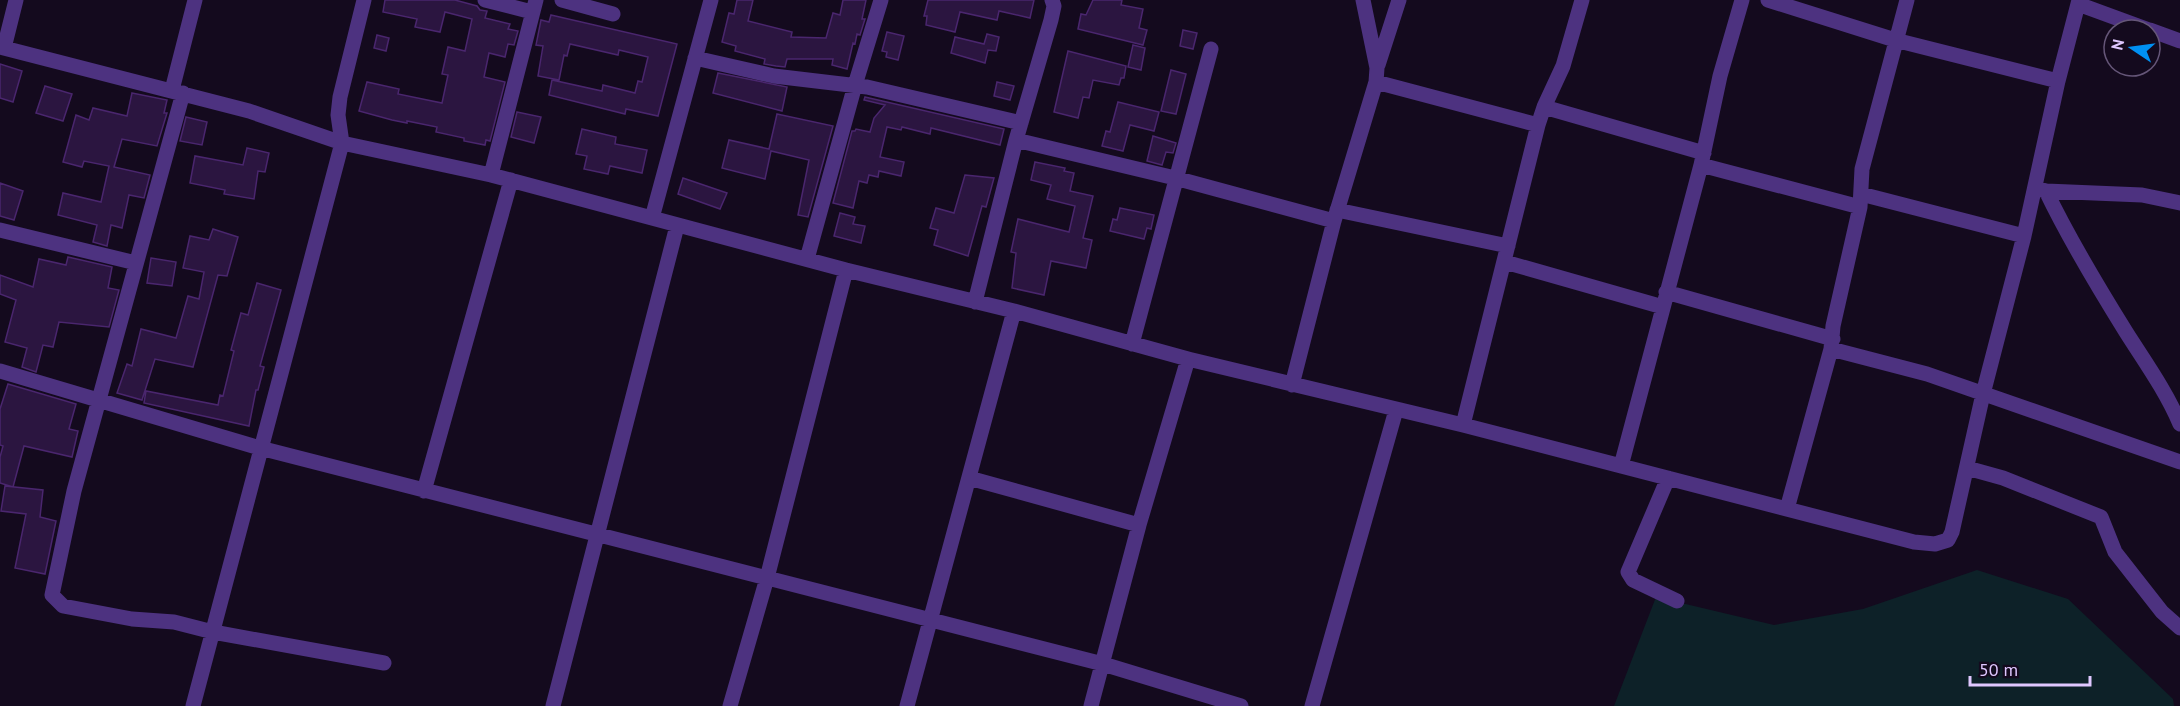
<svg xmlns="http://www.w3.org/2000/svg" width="2180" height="706" viewBox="0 0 2180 706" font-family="'PT Sans',sans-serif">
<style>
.green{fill:#0d2128}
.building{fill:#2b1540;stroke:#4a266e;stroke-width:1.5}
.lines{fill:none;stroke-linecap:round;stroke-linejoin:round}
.minor{stroke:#4d3280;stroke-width:15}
</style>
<rect width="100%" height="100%" fill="#140a1e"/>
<path class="green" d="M1977,570L2068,599L2173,699L2174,706H1614L1656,597L1774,625L1863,609Z"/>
<path class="building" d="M385,0H455L477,6L480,10L487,11L485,18L510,24L508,29L518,31L514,45L508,44L505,57L489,53L484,77L505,82L490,141L486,140L485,145L464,141V138L436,132L437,127L407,121V123L392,120L359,111L367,82L399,89L398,94L442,103L448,75L442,74L448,47L465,51L472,19L445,12L440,32L415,27L417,19L383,12Z
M737,0H753L748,21L792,32L791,37L826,38L833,13L840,15L843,0H866L862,19H865L860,35L857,34L855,44L853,43L847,69L832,65L833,59H787L785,67L776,66L764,64L765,59L735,51L736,46L722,42L729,13L734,14Z
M928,0H1034L1030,18L999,11L997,20L960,12L955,32L926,25L927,16H924Z
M1093,0H1122L1121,5L1143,9L1139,28L1147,30L1143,45L1078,29L1081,14L1086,15Z
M551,15L677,44L658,116L626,109L625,114L549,95L552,80L602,91L603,85L635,93L638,81L642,82L648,57L619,50L618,55L570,44L567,56L564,55L559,80L538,76L543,46L536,45L541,20L549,22Z
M1183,30L1197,33L1193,49L1180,46Z
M887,32L904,36L898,60L886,57L887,52L882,51Z
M987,34L999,37L996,51L988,50L985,63L951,53L955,37L984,44Z
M377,35L389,38L386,51L374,48Z
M1133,45L1145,48L1141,70L1128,67Z
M1068,51L1126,66L1124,78H1121L1119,85L1093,80L1089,98L1083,97L1078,118L1054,112Z
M0,64L22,71L13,102L0,98Z
M1171,70L1186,74L1176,114L1161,111Z
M718,73L787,87L782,111L713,93Z
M997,82L1014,86L1010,100L994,96Z
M45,86L72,94L63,121L36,113Z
M132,93L167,100L164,113H167L157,146L122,139L114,167L150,175L144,198L129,195L122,228L111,225L107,246L93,242L97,225L58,215L63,193L101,202L109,166L84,161L82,167L63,162L76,115L89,120L93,108L127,116Z
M865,97L1004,129L1000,145L931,128L930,134L902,127L901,130L887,127L880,157L904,162L901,176L879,171L878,177L869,175L867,183L859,181L853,208L833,203L852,131H855L856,129L870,132L874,118L885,105L864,100Z
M1118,102L1159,112L1154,131L1130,125L1123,151L1102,146L1106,131L1110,132Z
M517,112L541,117L534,143L511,137Z
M777,114L833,126L808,217L798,215L809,160L771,151L765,179L722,168L729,140L769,149Z
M186,117L207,122L202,145L180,141Z
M582,129L616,137L615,144L647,150L642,173L610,166L608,174L584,169L587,156L576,154Z
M1153,136L1176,143L1173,153L1166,152L1162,165L1147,161Z
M247,148L269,153L265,172L258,171L254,199L224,194L225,190L190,183L195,156L243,165Z
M1035,162L1065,168L1064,171L1074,173L1070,191L1093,196L1083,238L1092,240L1086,268L1051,261L1044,295L1012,288L1016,253L1011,252L1018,219L1069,232L1075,206L1047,199L1051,185L1031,180Z
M965,175L994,178L986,207L982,206L968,256L934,245L938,230L930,228L936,208L954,213Z
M683,178L727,193L720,209L678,194Z
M0,183L23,191L14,220L0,216Z
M1120,208L1154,215L1151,229L1147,228L1144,239L1110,231L1113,219L1117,220Z
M840,213L855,217L853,224L865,226L861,243L834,236Z
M213,229L238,237L227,276L218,275L193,367L155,359L142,400L117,393L127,364L132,366L141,329L176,338L188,296L199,299L204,272L183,268L190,236L209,240Z
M68,257L112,267L108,288L119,290L109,327L59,322L53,347L43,345L36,372L22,367L27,348L5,342L16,300L0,294V275L33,287L39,259L66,265Z
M151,258L176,262L172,286L147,283Z
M257,283L281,290L260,366L264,367L258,390H256L249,426L144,403L146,391L218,405L220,395L223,396L234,351L231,350L241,313L248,315Z
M8,384L76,404L69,429L78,431L72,457L24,446L13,487L0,483V457L3,446L0,445V409Z
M5,486L43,490L40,517L56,521L45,574L15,568L26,514L1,511Z"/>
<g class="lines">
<path class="minor" d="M485,0L532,12
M562,0L613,14
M1768,0L1895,40L2058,81
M2078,4L2149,30
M2150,30L2180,41
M0,47L249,111L342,143L491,175L846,270L1014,311L1188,359L1463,425L1914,542L1935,544L1948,540L1952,532L1983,394L2024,236L2058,81L2079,0
M4,48L16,0
M695,58L774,76L867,87L1021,123
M1378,65L1399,0
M1376,82L1538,125
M172,90L195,0
M183,93L74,491L52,595L63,606L132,619L174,622L213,632L384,663
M1544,107L1704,153
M1016,140L1175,178L1334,221
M1701,165L1860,207
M491,175L536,0
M2035,188L2046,191C2069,239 2098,287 2126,332C2145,362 2166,391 2180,424
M2046,191L2142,195L2180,203
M1861,194L2024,236
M1337,210L1508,246
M652,218L711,0
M0,230L136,263
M807,259L855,85L881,0
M1505,262L1663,307
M1666,292L1833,339
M975,302L1016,140L1051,20L1054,6L1052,0
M1132,344L1211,49
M1831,349L1927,374L2180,462
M0,371L260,448L1103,664L1241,706
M1292,385L1334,221L1376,82L1377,68L1363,0
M1463,425L1538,125L1544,107L1563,66L1582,0
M1621,466L1701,165L1720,76L1742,0
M1967,468L2003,478L2101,517L2115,552L2162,612L2180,628
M969,478L1139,525
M1668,478L1628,572L1633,580L1677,601
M424,491L511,180
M1787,509L1831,349L1833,326L1860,207L1862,169L1907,0
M193,706L342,143L338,115L340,97L364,0
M553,706L677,226
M730,706L767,578L846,270
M907,706L1014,311
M1091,706L1139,525L1188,359
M1312,706L1396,410"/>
</g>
<g transform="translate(2132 48) rotate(283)"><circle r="28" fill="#140a1e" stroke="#655678" stroke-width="1.5"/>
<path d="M0-4.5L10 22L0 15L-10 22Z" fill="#0090f2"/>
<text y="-9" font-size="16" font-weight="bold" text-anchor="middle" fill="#dfc7ff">N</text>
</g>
<path d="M1970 676v9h120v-9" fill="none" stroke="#dfc7ff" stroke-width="3"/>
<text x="1979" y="676" font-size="18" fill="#dfc7ff" stroke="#140a1e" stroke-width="4.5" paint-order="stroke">50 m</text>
</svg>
